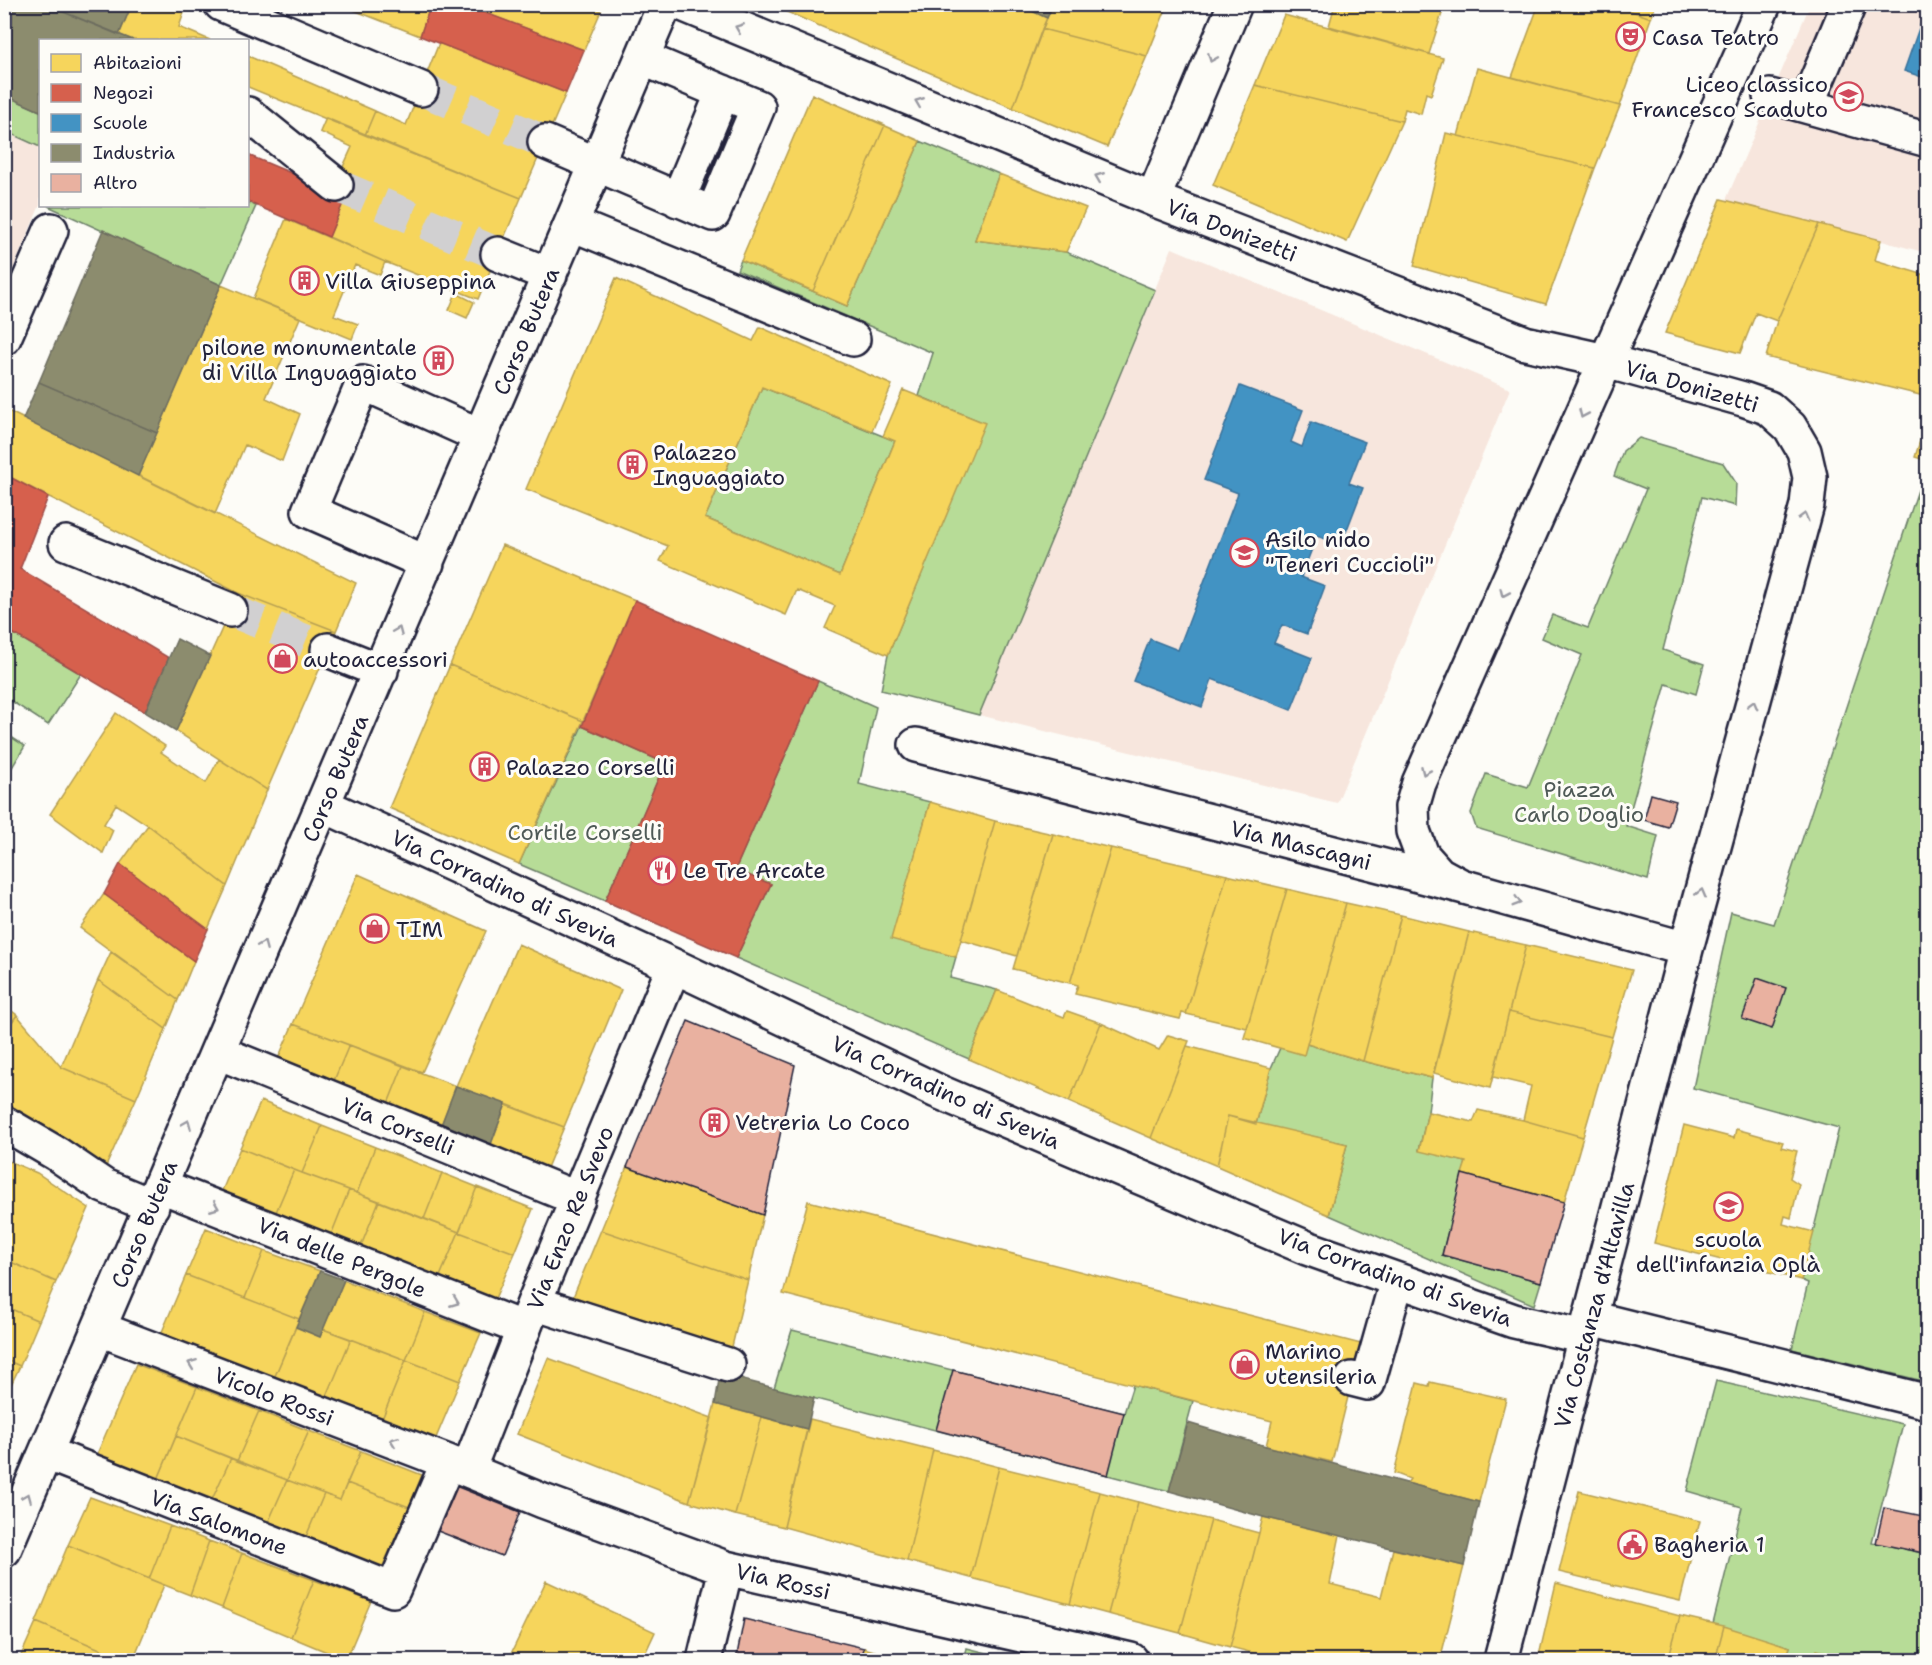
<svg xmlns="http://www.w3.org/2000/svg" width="1932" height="1665" viewBox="0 0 1932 1665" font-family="'Shantell Sans',sans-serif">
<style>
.built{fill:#f7e6dd}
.green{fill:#b7dc97;stroke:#6c7f69;stroke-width:1.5}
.homes{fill:#f6d55c;stroke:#b69f52;stroke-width:1.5}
.shops{fill:#d6604d;stroke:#a04d48;stroke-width:1.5}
.schools{fill:#4393c3;stroke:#39719a;stroke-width:1.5}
.industry{fill:#8c8c6e;stroke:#6c6c5f;stroke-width:1.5}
.building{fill:#e9b1a0;stroke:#22223b;stroke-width:1.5}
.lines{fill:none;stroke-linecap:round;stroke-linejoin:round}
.minor-tunnel{stroke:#d1d0d1;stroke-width:33;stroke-dasharray:33 16;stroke-linecap:butt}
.minor-casing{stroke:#22223b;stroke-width:38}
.minor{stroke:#fdfcf7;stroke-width:33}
.oneway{stroke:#9a9aa2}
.labels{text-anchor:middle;stroke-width:6;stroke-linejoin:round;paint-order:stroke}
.poi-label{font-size:22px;fill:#22223b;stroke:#fdfcf7;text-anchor:start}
.street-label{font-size:22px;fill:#22223b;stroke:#fdfcf7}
.park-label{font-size:22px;fill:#4f5a57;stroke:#fdfcf7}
</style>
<rect width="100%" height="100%" fill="#fdfcf7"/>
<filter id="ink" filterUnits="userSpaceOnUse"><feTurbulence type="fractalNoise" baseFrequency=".0167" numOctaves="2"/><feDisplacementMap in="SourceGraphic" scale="12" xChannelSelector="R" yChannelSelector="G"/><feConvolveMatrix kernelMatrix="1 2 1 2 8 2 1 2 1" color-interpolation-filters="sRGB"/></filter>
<g filter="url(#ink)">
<path class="built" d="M1810,5H1927V253L1726,200Z
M4,131L40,147V205L5,288Z
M1172,248L1510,389L1337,803L979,715Z"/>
<path class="green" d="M5,95L40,111V147L5,131Z
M920,141L999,174L975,240L1066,252L1155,290L979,715L881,690L888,655L984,423L919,396L933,353L737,270L741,260L847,306Z
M248,202L256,206L221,285L48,206H248Z
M762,387L895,441L840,575L705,518Z
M1639,438L1723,463L1736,483L1735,506L1702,497L1663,650L1704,664L1696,694L1666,684L1626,826L1658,836L1648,880L1476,828L1471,813L1486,774L1528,787L1582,655L1542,638L1552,615L1588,628L1646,489L1614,476L1623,451Z
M1918,490L1927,493V1382L1792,1349L1808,1283L1801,1280L1839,1128L1693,1088L1731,912L1774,924Z
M4,628L81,674L48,725L5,697Z
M818,681L876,707L859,784L930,802L892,938L956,957L950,978L997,990L969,1059L736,958L771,884L735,870Z
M582,726L665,763L605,901L519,864Z
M5,733L25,746L5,779Z
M1307,1044L1363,1061L1432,1078L1428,1112L1419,1150L1466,1162L1442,1255L1541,1282L1534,1305L1329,1215L1347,1144L1256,1124L1271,1068L1280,1048Z
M792,1330L1124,1413L1133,1385L1193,1401L1169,1491L774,1388Z
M1716,1381L1903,1424L1872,1542L1927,1554V1660H1856L1817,1651L1814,1660H1804L1787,1656L1790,1647L1713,1624L1742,1507L1687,1491Z
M967,1648L1015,1660H964Z"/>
<path class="homes" d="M132,4H187L179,27L210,40H133L119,35Z
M338,4H431L420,36Z
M462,4H585L601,11L584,50Z
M768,4H1017L1047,18L1013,108Z
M1053,4H1168L1147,56L1042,29Z
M1335,4H1445L1429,54L1329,26Z
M1539,4H1612L1651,18L1620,106L1512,77Z
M1612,4H1656L1651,18Z
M1284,15L1443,58L1431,95L1426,93L1421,114L1405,109L1402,121L1255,85Z
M1042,29L1147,56L1107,147L1013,108Z
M439,43L566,93L521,198L365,135L375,111L406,125Z
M248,56L375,111L365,135L248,87Z
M1477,68L1620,106L1595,168L1458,136Z
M1255,85L1402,121L1347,242L1213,185Z
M812,94L920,141L847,306L741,260Z
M812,94L885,125L813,291L741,260Z
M326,118L521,198L478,299L385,262L329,237L346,196L337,180L352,147L320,132Z
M1446,133L1595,168L1546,304L1414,266Z
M999,174L1086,208L1066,252L975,240Z
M1721,199L1819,224L1777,321L1756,313L1740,353L1665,333Z
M286,219L385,262L380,275L355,265L334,315L358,324L352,339L253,298Z
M1819,224L1881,240L1875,260L1928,276V397L1766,357L1777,321Z
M616,278L753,341L760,327L892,385L872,431L762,387L705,518L840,575L895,441L883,436L903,390L985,423L888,655L825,628L835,606L797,590L786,615L660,561L668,546L526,489Z
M221,285L300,318L266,398L300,414L282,461L245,445L215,514L138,476Z
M456,293L474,302L467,318L449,310Z
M432,348L450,355L442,373L425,366Z
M4,409L356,583L336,631L238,593L4,474Z
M1928,415V461L1915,457Z
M502,545L635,600L583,721L450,665Z
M238,593L336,631L267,790L176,731Z
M450,665L583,721L519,864L389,808Z
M116,713L165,746L161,752L206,783L219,759L267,790L227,886L148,825L116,804L104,824L113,830L103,853L50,814Z
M930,802L995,821L956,957L891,939Z
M995,821L1053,834L1017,956L961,940Z
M148,825L227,886L208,929L120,864Z
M1053,834L1111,848L1070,983L1013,969Z
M1111,848L1227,875L1186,1014L1182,1013L1180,1019L1075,994L1078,985L1070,983Z
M358,874L486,931L422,1072L293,1024Z
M1227,875L1287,889L1247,1028L1186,1014Z
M1287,889L1346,903L1304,1055L1244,1038Z
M104,894L194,961L178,1000L80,928Z
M1346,903L1401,915L1363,1061L1307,1044Z
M1401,915L1469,932L1432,1078L1363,1061Z
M1469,932L1526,945L1490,1088L1434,1073Z
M518,944L621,990L564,1127L456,1086Z
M1526,945L1632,970L1612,1037L1509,1012Z
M111,952L178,1000L166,1029L98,980Z
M98,980L166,1029L136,1099L61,1067Z
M997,990L1064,1017L1067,1011L1101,1023L1069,1102L969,1059Z
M4,1005L17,1015L4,1033Z
M1509,1012L1612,1037L1583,1137L1523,1120L1531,1086L1493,1077Z
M17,1015L61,1067L136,1099L103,1173L4,1105V1033Z
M1101,1023L1159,1050L1168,1035L1189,1041L1151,1138L1069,1102Z
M293,1024L349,1045L330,1090L274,1068Z
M349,1045L403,1066L385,1111L330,1090Z
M1187,1046L1271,1068L1256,1124L1228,1116L1217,1166L1151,1138Z
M403,1066L456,1086L438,1133L385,1111Z
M261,1101L322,1126L302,1173L240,1148Z
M506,1104L564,1127L544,1175L488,1152Z
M1478,1110L1523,1120L1583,1137L1564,1202L1462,1174L1466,1162L1419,1151L1428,1112L1473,1122Z
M1228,1116L1347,1144L1329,1215L1217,1166Z
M1684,1125L1734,1138L1736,1129L1783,1142L1781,1147L1797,1151L1790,1178L1799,1184L1791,1218L1785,1216L1783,1224L1814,1232L1801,1280L1654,1243Z
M322,1126L375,1147L357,1193L302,1173Z
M375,1147L442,1173L424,1219L357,1193Z
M240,1148L294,1170L273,1219L219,1198Z
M4,1159L37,1173L89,1208L56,1282L4,1259Z
M627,1167L763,1215L748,1280L601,1230Z
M294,1170L349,1190L329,1240L273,1219Z
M442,1173L477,1187L459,1232L424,1219Z
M477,1187L533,1209L515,1253L459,1232Z
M349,1190L379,1201L359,1251L329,1240Z
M379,1201L459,1232L438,1281L359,1251Z
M808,1201L1361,1344L1332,1462L1266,1446L1272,1421L783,1294Z
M206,1228L264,1251L245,1298L186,1275Z
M601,1230L748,1280L730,1355L573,1297Z
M459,1232L515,1253L493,1303L438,1281Z
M264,1251L320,1271L299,1319L245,1298Z
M4,1259L56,1282L39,1321L4,1306Z
M186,1275L299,1319L272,1383L159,1339Z
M344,1280L425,1312L406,1360L323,1329Z
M4,1306L39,1321L20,1366L4,1359Z
M425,1312L481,1333L460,1381L406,1360Z
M296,1327L320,1337L323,1329L351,1339L324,1403L272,1383Z
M351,1339L406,1360L380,1424L324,1403Z
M548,1358L712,1418L689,1502L517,1434Z
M4,1359L20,1366L4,1399Z
M406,1360L460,1381L433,1445L380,1424Z
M136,1364L197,1387L156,1484L94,1461Z
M1430,1382L1506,1399L1479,1502L1407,1483L1410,1479L1394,1473L1417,1383L1429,1386Z
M197,1387L259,1411L237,1461L176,1436Z
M715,1404L762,1417L735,1515L689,1502Z
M259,1411L309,1431L287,1480L237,1461Z
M762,1417L807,1429L784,1527L735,1515Z
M810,1419L933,1450L907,1561L784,1527Z
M309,1431L361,1451L340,1500L287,1480Z
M176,1436L231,1458L210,1504L156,1484Z
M933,1450L999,1467L971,1578L907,1561Z
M361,1451L422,1475L409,1507L347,1483Z
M231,1458L287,1480L267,1525L210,1504Z
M999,1467L1100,1492L1070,1604L971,1578Z
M287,1480L324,1494L305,1539L267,1525Z
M347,1483L409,1507L382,1568L305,1539L324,1494L340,1500Z
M1579,1491L1700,1521L1680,1601L1559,1572Z
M1100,1492L1138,1502L1108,1614L1070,1604Z
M90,1497L170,1526L149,1579L68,1545Z
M1138,1502L1211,1520L1180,1633L1108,1614Z
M1263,1517L1340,1535L1330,1584L1381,1597L1393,1549L1464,1566L1440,1660H1280L1230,1647Z
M1211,1520L1259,1533L1230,1647L1180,1633Z
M170,1526L209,1541L190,1595L149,1579Z
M209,1541L242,1553L222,1608L190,1595Z
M68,1545L164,1585L133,1660H126L36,1622Z
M242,1553L314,1580L291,1637L222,1608Z
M314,1580L371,1601L346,1660L291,1637Z
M546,1581L655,1632L642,1660H508Z
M1556,1583L1680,1616L1668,1660H1538Z
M1680,1616L1724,1626L1715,1660H1668Z
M36,1622L126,1660H19Z
M1724,1626L1790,1647L1785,1660H1715Z
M864,1648L894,1657L907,1660H861Z
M1817,1650L1837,1655L1836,1660H1814Z"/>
<path class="shops" d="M431,4H462L584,50L566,93L420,36Z
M248,155L346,196L329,237L248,202Z
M4,474L48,497L20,569L169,658L145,712L4,628Z
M635,600L818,681L735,870L771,884L736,958L605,901L665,763L582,726Z
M120,864L208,929L194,961L104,894Z"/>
<path class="schools" d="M1924,14L1928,15V79L1904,71Z
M1240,386L1303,410L1291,442L1302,447L1311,422L1365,442L1349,483L1363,488L1341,545L1317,536L1301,577L1325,586L1307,634L1282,625L1274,643L1312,658L1291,710L1212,679L1202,707L1133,681L1150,639L1178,650L1238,493L1204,480Z"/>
<path class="industry" d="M4,4H44L133,40H40V111L4,95Z
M44,4H132L119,35Z
M1017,4H1053L1047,18Z
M103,230L221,285L157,433L39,382Z
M39,382L157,433L138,476L23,419Z
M177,639L210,656L176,731L145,712Z
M456,1086L506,1104L488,1152L438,1133Z
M320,1271L344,1280L320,1337L296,1327Z
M720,1374L814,1398L807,1429L715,1404Z
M1188,1423L1266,1446L1479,1502L1464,1566L1263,1517L1169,1491Z"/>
<path class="building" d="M1651,794L1676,801L1668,827L1644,820Z
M1757,978L1786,988L1772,1029L1742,1019Z
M688,1021L795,1065L763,1215L627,1167Z
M1462,1174L1564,1202L1541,1282L1442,1255Z
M953,1370L1124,1413L1108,1475L936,1430Z
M448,1483L520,1512L502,1556L430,1528Z
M1884,1508L1928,1517V1554L1876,1543Z
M744,1619L864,1648L861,1660H736Z"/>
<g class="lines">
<path class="minor-tunnel" d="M421,89L545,142
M336,185L498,254
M230,610L328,650"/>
<defs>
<path id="minor" d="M221,4L421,89
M682,4L1153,199L1525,343L1606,361L1743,399L1769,408L1790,427L1804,451L1810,477L1807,505L1686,949L1501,1660
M1770,96L1928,140
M1806,106L1849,4
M248,114L336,185
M545,142L713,214L758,107L642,58
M1153,199L1235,4
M678,200L723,92
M572,224L853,339
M498,254L550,275
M4,338L51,230
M66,543L230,610
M427,563L309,511L363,383L481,436
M328,650L381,671
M916,745L1461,886L1686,949
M323,805L674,966L937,1091L1307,1248L1514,1321L1585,1337
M1461,886L1439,874L1422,855L1413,831L1412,807L1419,783L1764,4
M218,1052L578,1199
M4,1123L57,1154L104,1186L152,1206
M161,1186L524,1329
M534,1303L728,1365
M1591,1318L1928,1402
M100,1329L448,1462L543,1501L726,1568L1131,1660
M1352,1379L1368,1383L1397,1280
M46,1453L393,1590L448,1462
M468,1470L534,1303L674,966
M4,1550L665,4
M704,1660L726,1568"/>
</defs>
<use href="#minor" class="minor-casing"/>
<use href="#minor" class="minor"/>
</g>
<defs><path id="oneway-chevron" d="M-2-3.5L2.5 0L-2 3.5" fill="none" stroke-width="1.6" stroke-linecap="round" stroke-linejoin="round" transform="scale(1.5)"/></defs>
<g class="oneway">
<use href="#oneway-chevron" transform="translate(739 28) rotate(-158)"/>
<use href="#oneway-chevron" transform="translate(1212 58) rotate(113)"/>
<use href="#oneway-chevron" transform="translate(919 102) rotate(-158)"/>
<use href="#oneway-chevron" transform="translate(1099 177) rotate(-158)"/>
<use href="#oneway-chevron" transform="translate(1583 414) rotate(114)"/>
<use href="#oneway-chevron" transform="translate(1804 517) rotate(-75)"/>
<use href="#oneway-chevron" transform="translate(1504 593) rotate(114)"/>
<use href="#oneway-chevron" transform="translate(398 631) rotate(-67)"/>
<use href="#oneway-chevron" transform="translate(1753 705) rotate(-75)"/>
<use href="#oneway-chevron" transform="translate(1425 771) rotate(114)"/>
<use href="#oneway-chevron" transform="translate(1701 893) rotate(-75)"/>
<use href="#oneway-chevron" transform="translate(1517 902) rotate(16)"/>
<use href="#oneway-chevron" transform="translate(263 945) rotate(-67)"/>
<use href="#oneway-chevron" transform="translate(187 1124) rotate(-67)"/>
<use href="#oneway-chevron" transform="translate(215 1207) rotate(22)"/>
<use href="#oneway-chevron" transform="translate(455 1302) rotate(22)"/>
<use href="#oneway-chevron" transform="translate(192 1364) rotate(-159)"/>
<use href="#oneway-chevron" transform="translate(394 1441) rotate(-159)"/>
<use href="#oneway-chevron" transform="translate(27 1497) rotate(-67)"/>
</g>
</g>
<defs>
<symbol id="theatre-ring" viewBox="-11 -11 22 22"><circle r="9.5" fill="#fdfcf7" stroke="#d1495b" stroke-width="1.5"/><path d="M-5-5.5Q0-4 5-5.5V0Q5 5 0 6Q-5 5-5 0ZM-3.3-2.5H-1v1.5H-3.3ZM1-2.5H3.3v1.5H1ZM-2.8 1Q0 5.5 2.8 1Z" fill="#d1495b"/></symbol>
<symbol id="school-ring" viewBox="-11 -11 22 22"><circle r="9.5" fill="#fdfcf7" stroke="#d1495b" stroke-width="1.5"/><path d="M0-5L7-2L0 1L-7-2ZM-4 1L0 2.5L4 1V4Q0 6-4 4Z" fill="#d1495b"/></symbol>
<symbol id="building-ring" viewBox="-11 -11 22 22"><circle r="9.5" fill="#fdfcf7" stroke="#d1495b" stroke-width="1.5"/><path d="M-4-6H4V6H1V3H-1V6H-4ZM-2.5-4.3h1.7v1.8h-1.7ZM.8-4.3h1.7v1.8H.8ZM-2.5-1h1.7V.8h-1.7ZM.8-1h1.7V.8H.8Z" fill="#d1495b"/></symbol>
<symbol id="shop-ring" viewBox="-11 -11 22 22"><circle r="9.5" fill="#fdfcf7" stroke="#d1495b" stroke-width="1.5"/><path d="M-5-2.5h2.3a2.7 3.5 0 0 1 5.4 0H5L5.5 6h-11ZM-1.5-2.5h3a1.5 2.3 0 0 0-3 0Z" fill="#d1495b"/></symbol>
<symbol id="restaurant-ring" viewBox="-11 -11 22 22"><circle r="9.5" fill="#fdfcf7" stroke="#d1495b" stroke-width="1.5"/><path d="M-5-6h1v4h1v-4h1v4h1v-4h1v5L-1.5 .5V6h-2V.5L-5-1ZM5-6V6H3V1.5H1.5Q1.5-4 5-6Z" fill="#d1495b"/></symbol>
<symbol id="civic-ring" viewBox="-11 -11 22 22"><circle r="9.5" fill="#fdfcf7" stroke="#d1495b" stroke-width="1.5"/><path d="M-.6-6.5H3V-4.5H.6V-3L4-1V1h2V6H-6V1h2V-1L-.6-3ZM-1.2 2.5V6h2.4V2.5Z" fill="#d1495b"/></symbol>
</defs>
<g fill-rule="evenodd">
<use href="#theatre-ring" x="1614" y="20" width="33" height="33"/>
<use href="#school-ring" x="1832" y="80" width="33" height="33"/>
<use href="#building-ring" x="288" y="264" width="33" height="33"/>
<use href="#building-ring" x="422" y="344" width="33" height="33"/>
<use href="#building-ring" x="616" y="448" width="33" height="33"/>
<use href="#school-ring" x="1228" y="536" width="33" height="33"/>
<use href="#shop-ring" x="266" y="642" width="33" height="33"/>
<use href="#building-ring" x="468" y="750" width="33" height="33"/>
<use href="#restaurant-ring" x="646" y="854" width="33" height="33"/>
<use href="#shop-ring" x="358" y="912" width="33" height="33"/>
<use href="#building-ring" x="698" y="1106" width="33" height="33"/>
<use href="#school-ring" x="1712" y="1190" width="33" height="33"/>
<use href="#shop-ring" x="1228" y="1348" width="33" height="33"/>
<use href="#civic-ring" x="1616" y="1528" width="33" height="33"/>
</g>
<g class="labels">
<g class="poi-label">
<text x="1652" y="45">Casa Teatro</text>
<text x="1828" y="92" text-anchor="end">Liceo classico<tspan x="1828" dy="25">Francesco Scaduto</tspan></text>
<text x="325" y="289">Villa Giuseppina</text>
<text x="417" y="355" text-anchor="end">pilone monumentale<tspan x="417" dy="25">di Villa Inguaggiato</tspan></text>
<text x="653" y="460">Palazzo<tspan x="653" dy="25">Inguaggiato</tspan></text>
<text x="1265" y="547">Asilo nido<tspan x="1265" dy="25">"Teneri Cuccioli"</tspan></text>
<text x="303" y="667">autoaccessori</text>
<text x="506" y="775">Palazzo Corselli</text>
<text x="683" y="878">Le Tre Arcate</text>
<text x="396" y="937">TIM</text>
<text x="735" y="1130">Vetreria Lo Coco</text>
<text x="1728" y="1247" text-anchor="middle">scuola<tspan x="1728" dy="25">dell'infanzia Oplà</tspan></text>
<text x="1265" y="1359">Marino<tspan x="1265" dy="25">utensileria</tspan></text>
<text x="1654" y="1552">Bagheria 1</text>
</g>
<g class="street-label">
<text transform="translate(1232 230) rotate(21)" y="8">Via Donizetti</text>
<text transform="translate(526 331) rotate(-67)" y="8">Corso Butera</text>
<text transform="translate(1692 386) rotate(16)" y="8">Via Donizetti</text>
<text transform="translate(335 778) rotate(-67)" y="8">Corso Butera</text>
<text transform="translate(1301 845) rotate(14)" y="8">Via Mascagni</text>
<text transform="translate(505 888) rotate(25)" y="8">Via Corradino di Svevia</text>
<text transform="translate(946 1092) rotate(24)" y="8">Via Corradino di Svevia</text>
<text transform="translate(398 1126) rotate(22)" y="8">Via Corselli</text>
<text transform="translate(570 1218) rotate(-68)" y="8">Via Enzo Re Svevo</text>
<text transform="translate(144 1224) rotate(-67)" y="8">Corso Butera</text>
<text transform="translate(342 1257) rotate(22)" y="8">Via delle Pergole</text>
<text transform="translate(1395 1277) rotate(20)" y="8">Via Corradino di Svevia</text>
<text transform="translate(1594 1305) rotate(-75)" y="8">Via Costanza d'Altavilla</text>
<text transform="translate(274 1396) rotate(21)" y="8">Vicolo Rossi</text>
<text transform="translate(219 1522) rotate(21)" y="8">Via Salomone</text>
<text transform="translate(783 1581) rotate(13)" y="8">Via Rossi</text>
</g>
<g class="park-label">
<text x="1579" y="797">Piazza<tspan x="1579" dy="25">Carlo Doglio</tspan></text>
<text x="585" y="840">Cortile Corselli</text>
</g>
</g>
<rect width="1932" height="1665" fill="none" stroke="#fdfcf7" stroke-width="24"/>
<rect x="12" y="12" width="1908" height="1641" fill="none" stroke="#22223b" stroke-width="2" filter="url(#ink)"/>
<rect x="39" y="39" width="210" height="168" fill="#fdfcf7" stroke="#a5a5ac" stroke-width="1.5"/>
<rect x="51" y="54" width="30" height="18" fill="#f6d55c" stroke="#a5a5ac" stroke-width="1.5"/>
<text x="93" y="69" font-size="18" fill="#22223b">Abitazioni</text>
<rect x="51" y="84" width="30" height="18" fill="#d6604d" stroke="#a5a5ac" stroke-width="1.5"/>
<text x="93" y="99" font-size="18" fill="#22223b">Negozi</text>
<rect x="51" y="114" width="30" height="18" fill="#4393c3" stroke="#a5a5ac" stroke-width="1.5"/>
<text x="93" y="129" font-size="18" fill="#22223b">Scuole</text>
<rect x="51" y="144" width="30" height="18" fill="#8c8c6e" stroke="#a5a5ac" stroke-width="1.5"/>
<text x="93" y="159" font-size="18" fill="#22223b">Industria</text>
<rect x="51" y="174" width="30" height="18" fill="#e9b1a0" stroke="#a5a5ac" stroke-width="1.5"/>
<text x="93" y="189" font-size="18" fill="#22223b">Altro</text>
</svg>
